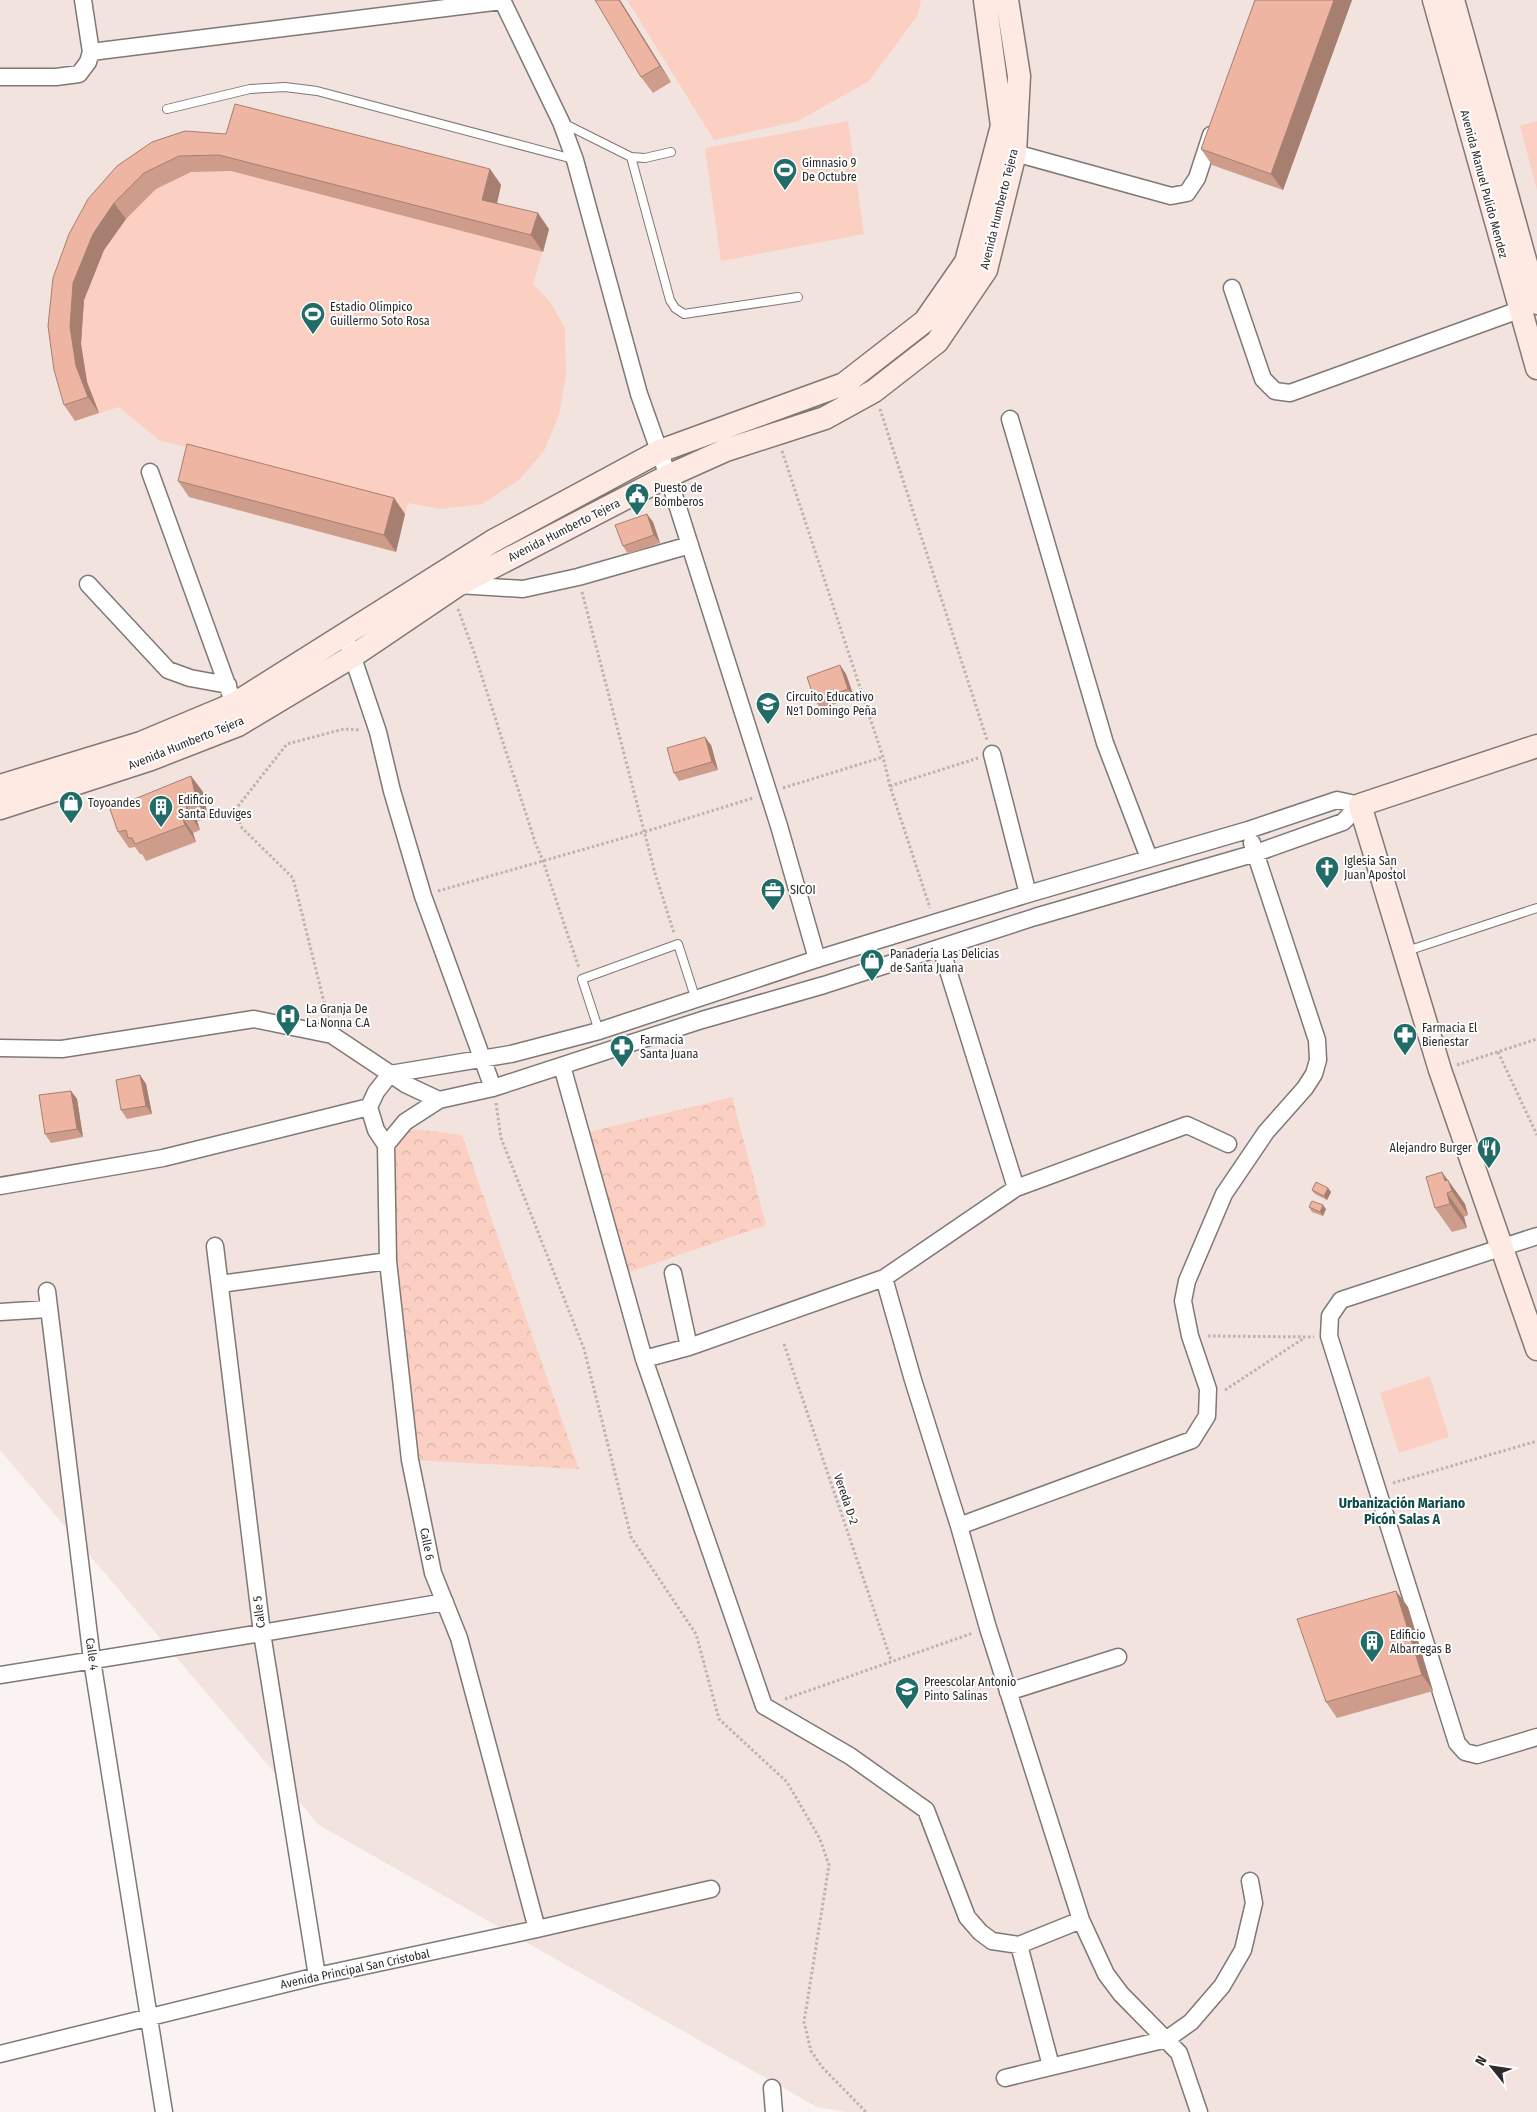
<svg xmlns="http://www.w3.org/2000/svg" width="1537" height="2112" viewBox="0 0 1537 2112" font-family="'Fira Sans Condensed',sans-serif">
<style>
.built{fill:#f2e3de}
.grass{fill:#fbd0c2}
.forest{fill:url(#forest-crowns)}
.lines{fill:none;stroke-linecap:round;stroke-linejoin:round}
.lane-casing{stroke:#7e7876;stroke-width:10}
.street-casing{stroke:#7e7876;stroke-width:19}
.secondary-casing{stroke:#7e7876;stroke-width:25}
.path{stroke:#b9b3b2;stroke-width:3;stroke-dasharray:2.5 2.5;stroke-linecap:butt}
.lane{stroke:#fff;stroke-width:8}
.street{stroke:#fff;stroke-width:16}
.secondary{stroke:#feeae3;stroke-width:22}
.wall{fill:#cd9c8b}
.shaded-wall{fill:#a77f71}
.building{fill:#eeb5a2;stroke:#a77f71}
.labels{text-anchor:middle;stroke-width:4;stroke-linejoin:round;paint-order:stroke}
.poi-label{font-size:12px;fill:#2d2a2a;stroke:#fff;text-anchor:start}
.street-label{font-size:12px;fill:#2d2a2a;stroke:#fff}
.neighbourhood-label{font-size:14px;font-weight:bold;fill:#0e4c48;stroke:#fff}
</style>
<defs>
<pattern id="forest-crowns" width="20" height="18" patternUnits="userSpaceOnUse" patternTransform="scale(1.25)"><rect width="20" height="18" fill="#fbd0c2"/><path d="M2 6a3 3 0 1 1 6 0M12 15a3 3 0 1 1 6 0" fill="none" stroke="#d7b3a7"/></pattern>
</defs>
<rect width="100%" height="100%" fill="#faf3f1"/>
<path class="built" d="M0,0H1537V2112H846L817,2107L319,1825L0,1450Z"/>
<path class="grass" d="M627,0H921L918,15L869,81L798,121L714,140Z
M848,121L864,234L721,261L705,148Z
M1537,121V190L1520,126Z
M163,158L501,185L494,216L549,229L533,284L550,302L565,328L566,375L559,415L544,451L519,480L482,504L441,509L408,503L396,552L189,497L201,451L159,440L119,407L75,421L65,294Z
M1430,1376L1449,1437L1399,1453L1380,1393Z"/>
<path class="forest" d="M732,1097L766,1225L627,1273L585,1133Z
M390,1126L462,1135L579,1469L410,1460L384,1271Z"/>
<g class="lines">
<defs>
<path id="lane" d="M167,109L250,89L285,87L317,91L573,159
M563,123L631,157L645,158L671,152
M631,157L670,300L675,308L684,314L798,297
M1407,951L1537,908
M599,1031L582,979L678,944L696,1000"/>
<path id="street" d="M502,0L561,122L575,160L639,394L668,476L779,826L817,959
M91,52L502,1
M0,77H56L79,74L88,62L91,52L83,0
M1015,153L1171,196L1187,193L1197,178L1211,135
M1232,288L1263,379L1275,391L1290,393L1519,310L1528,304
M1010,419L1105,743L1149,858
M150,472L234,704
M88,584L168,670L190,678L228,685
M458,585L523,589L578,577L690,545
M349,646L378,732L392,791L423,896L493,1088
M992,754L1028,894
M941,948L1016,1188
M0,1048L62,1049L254,1019L332,1035L407,1085L439,1100
M562,1066L644,1359L764,1706L850,1756L926,1810L967,1917L980,1932L992,1941L1019,1945L1081,1920
M386,1145L376,1130L369,1107L376,1092L390,1074L511,1054L599,1031L817,959L1028,894L1248,830L1337,800L1360,805
M386,1145L405,1122L439,1100L493,1088L702,1020L824,985L1035,917L1256,853L1343,822L1360,805
M386,1145L388,1261L410,1460L433,1573L459,1638L537,1929
M0,1186L163,1158L369,1107
M1537,1236L1341,1300L1330,1316L1329,1336L1457,1743L1465,1752L1477,1755L1537,1737
M215,1246L262,1633L317,1976
M673,1273L689,1347
M884,1278L913,1380L959,1526L988,1628L1081,1920L1106,1974L1121,1994L1179,2053L1199,2112
M220,1284L388,1261
M47,1291L92,1660L164,2112
M0,1312L48,1309
M644,1359L689,1347L884,1278L1016,1188L1187,1125L1228,1144
M959,1526L1192,1440L1207,1416L1208,1389L1190,1336L1183,1301L1187,1281L1224,1194L1266,1132L1305,1088L1314,1074L1318,1060L1317,1040L1252,843
M0,1675L262,1633L445,1602
M1008,1692L1118,1657
M1019,1945L1051,2066
M0,2054L317,1976L537,1929L711,1889
M1005,2078L1167,2039L1191,2022L1222,1986L1243,1950L1254,1903L1250,1881
M772,2088L774,2112"/>
<path id="secondary" d="M1434,0L1537,368
M1453,0L1537,303
M1537,746L1360,805L1440,1070L1537,1349
M0,786L141,743L234,704L493,541L660,451L844,384L925,321L966,262L1002,126L985,0
M0,808L151,759L238,725L353,656L458,585L668,476L726,450L825,418L874,391L937,342L986,270L1015,153L1019,76L1007,0"/>
</defs>
<use href="#lane" class="lane-casing"/>
<use href="#street" class="street-casing"/>
<use href="#secondary" class="secondary-casing"/>
<path class="path" d="M880,409L987,740
M782,451L883,757L890,786L930,908
M582,592L655,873L674,933
M458,609L474,652L535,842L543,861L579,968
M890,786L978,758
M783,788L883,757
M438,891L644,832L753,798
M328,1018L293,878L242,828L235,810L287,744L344,729L360,730
M1498,1052L1537,1135
M1457,1065L1537,1039
M496,1103L501,1138L584,1349L631,1537L696,1634L719,1719L787,1782L820,1839L829,1865L804,2022L811,2051L822,2067L866,2112
M1208,1336L1314,1337
M784,1344L891,1660
M1225,1390L1304,1338
M1393,1483L1537,1441
M785,1699L973,1633"/>
<use href="#lane" class="lane"/>
<use href="#street" class="street"/>
<use href="#secondary" class="secondary"/>
</g>
<path class="wall" d="M620,0L671,82L653,93L641,77Z
M1255,0H1352L1283,190L1212,165L1201,149Z
M152,142L490,169L501,185L497,203L549,229L543,252L231,171L191,172L156,189L126,219L104,250L84,300L81,344L87,382L99,413L75,421L64,405L53,278Z
M178,481L394,498L405,514L396,552L189,497Z
M647,514L653,522L660,543L628,554L623,546Z
M846,674L854,697L821,709L815,701Z
M711,745L718,770L679,781L674,773Z
M191,776L203,792L208,818L197,821L200,830L193,833L196,842L146,861L142,854H140L135,847L129,848L118,832Z
M140,1075L146,1084L152,1114L127,1119L121,1110Z
M71,1091L77,1099L83,1137L51,1143L45,1134Z
M1448,1180L1465,1204L1468,1215L1464,1217L1467,1228L1452,1232L1435,1208Z
M1328,1188L1331,1192L1327,1200L1315,1194L1312,1190Z
M1309,1207L1326,1209L1323,1216L1312,1212Z
M1396,1591L1408,1607L1433,1691L1337,1718L1326,1702Z"/>
<path class="shaded-wall" d="M619,0H620L671,82L660,66Z
M1334,0H1352L1283,190L1271,174Z
M490,169L501,185L494,216L482,200Z
M114,203L126,219L104,250L84,300L81,344L87,382L99,413L88,397L76,366L70,327L73,283L93,234Z
M538,213L549,229L543,252L531,235Z
M394,498L405,514L396,552L384,535Z
M647,514L653,522L660,543L654,535Z
M840,665L846,674L854,697L848,689Z
M705,737L711,745L718,770L712,762Z
M191,776L203,792L208,818L197,802Z
M186,805L197,821L200,830L189,814Z
M182,817L193,833L196,842L185,825Z
M140,1075L146,1084L152,1114L146,1106Z
M71,1091L77,1099L83,1137L77,1129Z
M1442,1172L1465,1204L1468,1215L1445,1181Z
M1328,1188L1331,1192L1327,1200L1324,1196Z
M1447,1193L1464,1217L1467,1228L1450,1204Z
M1323,1205L1326,1209L1323,1216L1320,1212Z
M1396,1591L1408,1607L1433,1691L1422,1675Z"/>
<path class="building" d="M595,0H619L660,66L641,77Z
M1255,0H1334L1271,174L1201,149Z
M235,104L490,169L482,200L538,213L531,235L219,155L179,156L144,173L114,203L93,234L73,283L70,327L76,366L88,397L64,405L54,370L48,326L53,278L69,234L88,199L117,166L152,142L185,131L226,134Z
M187,444L394,498L384,535L178,481Z
M647,514L654,535L623,546L615,525Z
M840,665L848,689L815,701L807,677Z
M705,737L712,762L674,773L667,748Z
M191,776L197,802L186,805L189,814L182,817L185,825L135,844L132,838H128L126,830L118,832L110,809Z
M140,1075L146,1106L121,1110L116,1080Z
M71,1091L77,1129L45,1134L39,1095Z
M1442,1172L1445,1181L1448,1180L1452,1191L1447,1193L1450,1204L1435,1208L1426,1177Z
M1316,1182L1328,1188L1324,1196L1312,1190Z
M1312,1201L1323,1205L1320,1212L1309,1207Z
M1396,1591L1422,1675L1326,1702L1297,1619Z"/>
<defs>
<symbol id="stadium-pin" viewBox="-11 -11 22 30"><path d="M0 17L-7.5 6A9.5 9.5 0 1 1 7.5 6Z" fill="#216c67" stroke="#fff"/><path d="M0-5a6.5 5 0 1 0 0 10a6.5 5 0 1 0 0-10ZM-3.5-1.8h7v3.6h-7Z" fill="#fff"/></symbol>
<symbol id="civic-pin" viewBox="-11 -11 22 30"><path d="M0 17L-7.5 6A9.5 9.5 0 1 1 7.5 6Z" fill="#216c67" stroke="#fff"/><path d="M-.6-6.5H3V-4.5H.6V-3L4-1V1h2V6H-6V1h2V-1L-.6-3ZM-1.2 2.5V6h2.4V2.5Z" fill="#fff"/></symbol>
<symbol id="school-pin" viewBox="-11 -11 22 30"><path d="M0 17L-7.5 6A9.5 9.5 0 1 1 7.5 6Z" fill="#216c67" stroke="#fff"/><path d="M0-5L7-2L0 1L-7-2ZM-4 1L0 2.5L4 1V4Q0 6-4 4Z" fill="#fff"/></symbol>
<symbol id="shop-pin" viewBox="-11 -11 22 30"><path d="M0 17L-7.5 6A9.5 9.5 0 1 1 7.5 6Z" fill="#216c67" stroke="#fff"/><path d="M-5-2.5h2.3a2.7 3.5 0 0 1 5.4 0H5L5.5 6h-11ZM-1.5-2.5h3a1.5 2.3 0 0 0-3 0Z" fill="#fff"/></symbol>
<symbol id="building-pin" viewBox="-11 -11 22 30"><path d="M0 17L-7.5 6A9.5 9.5 0 1 1 7.5 6Z" fill="#216c67" stroke="#fff"/><path d="M-4-6H4V6H1V3H-1V6H-4ZM-2.5-4.3h1.7v1.8h-1.7ZM.8-4.3h1.7v1.8H.8ZM-2.5-1h1.7V.8h-1.7ZM.8-1h1.7V.8H.8Z" fill="#fff"/></symbol>
<symbol id="church-pin" viewBox="-11 -11 22 30"><path d="M0 17L-7.5 6A9.5 9.5 0 1 1 7.5 6Z" fill="#216c67" stroke="#fff"/><path d="M-1.2-6h2.4v3.5h3.3v2.4h-3.3V6h-2.4V-.1h-3.3v-2.4h3.3Z" fill="#fff"/></symbol>
<symbol id="office-pin" viewBox="-11 -11 22 30"><path d="M0 17L-7.5 6A9.5 9.5 0 1 1 7.5 6Z" fill="#216c67" stroke="#fff"/><path d="M-6-3h4V-5.5h4V-3h4V5H-6ZM-1-4.5V-3h2v-1.5ZM-6 0V1H6V0Z" fill="#fff"/></symbol>
<symbol id="hospital-pin" viewBox="-11 -11 22 30"><path d="M0 17L-7.5 6A9.5 9.5 0 1 1 7.5 6Z" fill="#216c67" stroke="#fff"/><path d="M-5-5h3v3.5h4V-5h3V5h-3V1.5h-4V5h-3Z" fill="#fff"/></symbol>
<symbol id="pharmacy-pin" viewBox="-11 -11 22 30"><path d="M0 17L-7.5 6A9.5 9.5 0 1 1 7.5 6Z" fill="#216c67" stroke="#fff"/><path d="M-2-6h4v4h4v4h-4v4h-4v-4h-4v-4h4Z" fill="#fff"/></symbol>
<symbol id="restaurant-pin" viewBox="-11 -11 22 30"><path d="M0 17L-7.5 6A9.5 9.5 0 1 1 7.5 6Z" fill="#216c67" stroke="#fff"/><path d="M-5-6h1v4h1v-4h1v4h1v-4h1v5L-1.5 .5V6h-2V.5L-5-1ZM5-6V6H3V1.5H1.5Q1.5-4 5-6Z" fill="#fff"/></symbol>
</defs>
<g fill-rule="evenodd">
<use href="#stadium-pin" x="771" y="156" width="28" height="38"/>
<use href="#stadium-pin" x="299" y="300" width="28" height="38"/>
<use href="#civic-pin" x="623" y="481" width="28" height="38"/>
<use href="#school-pin" x="754" y="690" width="28" height="38"/>
<use href="#shop-pin" x="57" y="789" width="28" height="38"/>
<use href="#building-pin" x="147" y="793" width="28" height="38"/>
<use href="#church-pin" x="1313" y="854" width="28" height="38"/>
<use href="#office-pin" x="759" y="876" width="28" height="38"/>
<use href="#shop-pin" x="858" y="947" width="28" height="38"/>
<use href="#hospital-pin" x="274" y="1002" width="28" height="38"/>
<use href="#pharmacy-pin" x="1391" y="1021" width="28" height="38"/>
<use href="#pharmacy-pin" x="608" y="1033" width="28" height="38"/>
<use href="#restaurant-pin" x="1475" y="1134" width="28" height="38"/>
<use href="#building-pin" x="1358" y="1628" width="28" height="38"/>
<use href="#school-pin" x="893" y="1675" width="28" height="38"/>
</g>
<g class="labels">
<g class="poi-label">
<text x="802" y="167">Gimnasio 9<tspan x="802" dy="14">De Octubre</tspan></text>
<text x="330" y="311">Estadio Olímpico<tspan x="330" dy="14">Guillermo Soto Rosa</tspan></text>
<text x="654" y="492">Puesto de<tspan x="654" dy="14">Bomberos</tspan></text>
<text x="786" y="701">Circuito Educativo<tspan x="786" dy="14">Nº1 Domingo Peña</tspan></text>
<text x="178" y="804">Edificio<tspan x="178" dy="14">Santa Eduviges</tspan></text>
<text x="88" y="807">Toyoandes</text>
<text x="1344" y="865">Iglesia San<tspan x="1344" dy="14">Juan Apostol</tspan></text>
<text x="790" y="894">SICOI</text>
<text x="890" y="958">Panadería Las Delicias<tspan x="890" dy="14">de Santa Juana</tspan></text>
<text x="306" y="1013">La Granja De<tspan x="306" dy="14">La Nonna C.A</tspan></text>
<text x="1422" y="1032">Farmacia El<tspan x="1422" dy="14">Bienestar</tspan></text>
<text x="640" y="1044">Farmacia<tspan x="640" dy="14">Santa Juana</tspan></text>
<text x="1472" y="1152" text-anchor="end">Alejandro Burger</text>
<text x="1390" y="1639">Edificio<tspan x="1390" dy="14">Albarregas B</tspan></text>
<text x="924" y="1686">Preescolar Antonio<tspan x="924" dy="14">Pinto Salinas</tspan></text>
</g>
<g class="street-label">
<text transform="translate(1484 184) rotate(75)" y="4">Avenida Manuel Pulido Mendez</text>
<text transform="translate(999 209) rotate(-76)" y="4">Avenida Humberto Tejera</text>
<text transform="translate(564 530) rotate(-27)" y="4">Avenida Humberto Tejera</text>
<text transform="translate(186 743) rotate(-22)" y="4">Avenida Humberto Tejera</text>
<text transform="translate(846 1499) rotate(71)" y="4">Vereda D-2</text>
<text transform="translate(427 1544) rotate(79)" y="4">Calle 6</text>
<text transform="translate(259 1612) rotate(-97)" y="4">Calle 5</text>
<text transform="translate(92 1654) rotate(82)" y="4">Calle 4</text>
<text transform="translate(355 1969) rotate(-12)" y="4">Avenida Principal San Cristobal</text>
</g>
<g class="neighbourhood-label">
<text x="1402" y="1508">Urbanización Mariano<tspan x="1402" dy="16">Picón Salas A</tspan></text>
</g>
</g>
<g transform="translate(1492 2067) rotate(300)" stroke="#ffffff" stroke-width="4" paint-order="stroke">
<path d="M0-4L9 19L0 12L-9 19Z" fill="#2d2a2a"/>
<text y="-8" font-size="14" font-weight="bold" text-anchor="middle" fill="#2d2a2a">N</text>
</g>
</svg>
